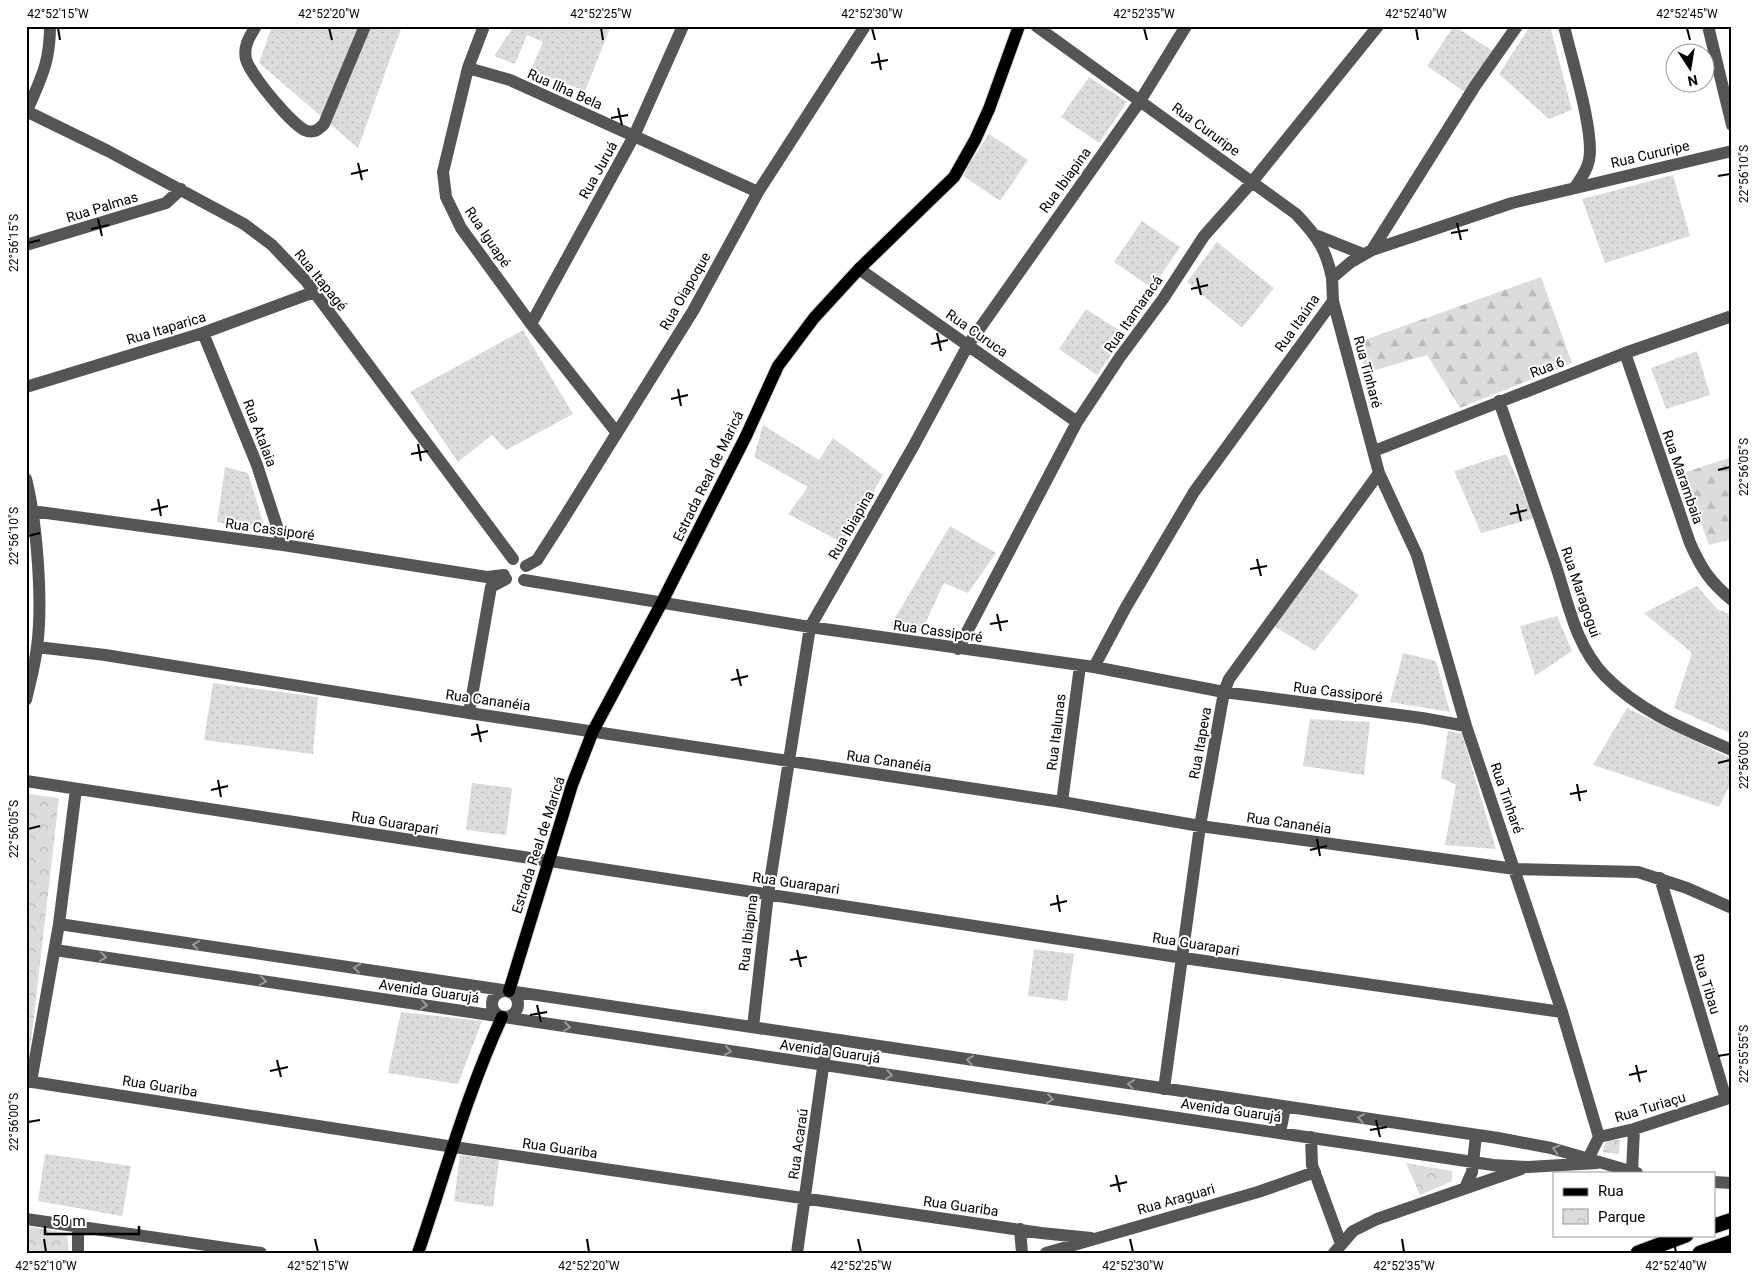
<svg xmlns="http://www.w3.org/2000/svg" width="1758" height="1279" viewBox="0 0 1758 1279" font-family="Roboto,sans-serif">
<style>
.grass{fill:url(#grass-dots)}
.forest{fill:url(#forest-firs)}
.park{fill:url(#park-crowns)}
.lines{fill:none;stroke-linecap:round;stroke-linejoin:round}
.major-casing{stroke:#dbdbdb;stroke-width:14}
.highway-casing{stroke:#dbdbdb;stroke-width:17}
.minor{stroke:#555;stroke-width:12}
.major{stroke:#000;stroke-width:12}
.highway{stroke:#000;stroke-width:15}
.oneway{stroke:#999}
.ticks{fill:none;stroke:#000;stroke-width:2}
.labels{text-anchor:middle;stroke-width:4;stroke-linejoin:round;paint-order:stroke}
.street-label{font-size:14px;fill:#000;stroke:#fff}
.neatline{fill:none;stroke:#000;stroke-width:2}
.ticks-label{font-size:12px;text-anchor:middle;fill:#000}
</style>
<defs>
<pattern id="grass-dots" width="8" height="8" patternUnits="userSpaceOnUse" patternTransform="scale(1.25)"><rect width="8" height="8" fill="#dcdcdc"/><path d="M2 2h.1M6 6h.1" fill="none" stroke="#bbb" stroke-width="1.8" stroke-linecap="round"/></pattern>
<pattern id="forest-firs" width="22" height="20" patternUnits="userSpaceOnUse" patternTransform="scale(1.25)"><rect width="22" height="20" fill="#dcdcdc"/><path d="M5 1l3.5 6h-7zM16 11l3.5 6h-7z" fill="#bbb"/></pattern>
<pattern id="park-crowns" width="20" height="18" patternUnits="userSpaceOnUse" patternTransform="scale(1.25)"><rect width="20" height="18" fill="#dcdcdc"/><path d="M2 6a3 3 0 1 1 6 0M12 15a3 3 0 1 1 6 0" fill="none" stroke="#bbb"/></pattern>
</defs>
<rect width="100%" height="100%" fill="#fff"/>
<path class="grass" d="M272,26H402L358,148L259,63Z
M514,26H611L585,91L531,70L543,42L527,35L515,64L494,56Z
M1454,26L1493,51L1465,92L1427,66Z
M1530,26H1550L1572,110L1549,119L1499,74Z
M1089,77L1127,102L1099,143L1061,117Z
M989,134L1028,160L1000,201L962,175Z
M1673,175L1690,236L1605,263L1582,199Z
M1142,221L1180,247L1152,288L1114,262Z
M1217,242L1274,288L1242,328L1187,282Z
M1086,309L1125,334L1097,375L1059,349Z
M523,330L573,414L506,450L492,435L458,462L410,392Z
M1697,351L1710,395L1666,409L1651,368Z
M763,425L819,460L833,438L883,475L843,543L788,514L808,487L754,457Z
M1506,454L1535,518L1481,533L1454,471Z
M225,467L248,473L266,532L217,522Z
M950,526L996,553L968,593L944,583L921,632L890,626Z
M1317,567L1359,595L1315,651L1274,626Z
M1697,586L1717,609L1732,615V734L1674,708L1692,653L1644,613Z
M1557,616L1572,651L1535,676L1520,626Z
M1403,653L1436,661L1450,712L1390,702Z
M213,683L318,697L313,754L204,740Z
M1627,708L1732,759V780L1719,807L1593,765Z
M1310,719L1370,722L1364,775L1303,766Z
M1448,731L1462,734L1496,849L1445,845L1456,785L1441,778Z
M472,783L512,788L506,835L466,830Z
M1034,949L1074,954L1067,1001L1028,996Z
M401,1012L482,1021L458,1084L388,1073Z
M45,1154L131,1166L122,1216L38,1201Z
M460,1155L499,1160L493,1207L454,1201Z"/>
<path class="forest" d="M1541,277L1572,363L1460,408L1427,355L1365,373L1359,342Z
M1732,457V539L1709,545L1683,473Z"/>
<path class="park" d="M29,794L59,798L27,1077L26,808Z
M1607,1140H1620L1619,1154L1602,1152Z
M1406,1163L1452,1171V1181L1420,1195Z
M26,1226L67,1233L69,1253H26Z"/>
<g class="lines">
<defs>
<path id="major" d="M509,991L572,785L593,731L661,604L746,436L778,366L814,318L859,269L954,177L975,140L989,109L1019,26
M418,1253C445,1174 467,1093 502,1017"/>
<path id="highway" d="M1714,1226L1732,1220
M1638,1253L1686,1235
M1700,1253L1732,1242"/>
</defs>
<use href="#major" class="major-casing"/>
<use href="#highway" class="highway-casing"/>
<path class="minor" d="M256,26C250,36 243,46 246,59C249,73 294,128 307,131C315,133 319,129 324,124L365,26
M484,26L468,68L443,172L446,197L461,228L531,324L617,433
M1036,26L1296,214C1317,236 1326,249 1332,278
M1564,26C1571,57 1595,133 1589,160C1587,171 1581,178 1575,187
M1708,26L1732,125
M468,68L510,80L758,192
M26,111L108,151L244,224L272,245L306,281L513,559
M27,111C41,78 50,63 50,26
M1318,236L1363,254
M26,245L166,203L181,189
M1372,250L1475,86L1517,26
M859,269L1077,422
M531,324L634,136L683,26
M203,333L257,465L283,545
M1625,353L1690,543C1701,568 1710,582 1732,600
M26,387L203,333L314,292
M1499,401C1518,455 1536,509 1555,563C1568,602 1575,645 1605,676C1640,712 1686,730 1732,750
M1374,451L1625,353L1732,316
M1379,473L1417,555L1466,726L1562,1012L1599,1137
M26,479C37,522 43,603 37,647C35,665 30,682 26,700
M32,511L283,545L487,577L504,575
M526,566L537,560L562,521L693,311L758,192L865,26
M524,580L810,627L1094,667L1224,692L1422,718L1466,726
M37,647L105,655L469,713L1062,802L1200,826L1515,869L1638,872L1687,888L1732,908
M958,649L1077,422L1120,357L1163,299L1204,236L1252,182L1378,26
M1094,667L1126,607L1194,492L1333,301
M469,713L491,587L506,579
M26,781L1184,958L1562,1012
M1062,802L1080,666
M1660,878L1726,1099
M59,924L1498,1138L1551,1148L1637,1173
M55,950L1493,1165L1528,1167L1597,1163
M492 1004a13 13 0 1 1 26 0a13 13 0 1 1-26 0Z
M753,1027L768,894L810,627L913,447L968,345L1140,101L1186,26
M26,1081L454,1147L1041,1233L1091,1238
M31,1082L59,924L76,789
M1164,1089L1200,826L1224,692L1229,679L1379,473L1333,301L1332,278L1351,262L1372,250L1512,203L1732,151
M1280,1133L1285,1107
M1311,1137L1312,1165L1341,1244
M1589,1157L1599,1137L1634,1129L1732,1097
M1632,1172L1634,1129
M1714,1182L1732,1183
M1465,1188L1472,1172L1476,1135
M26,1219L261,1253
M78,1226V1253
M1020,1229L1022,1253
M797,1253L827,1039
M1046,1253L1258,1192L1315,1172
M1334,1253L1353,1231L1377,1219L1521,1169"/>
<use href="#major" class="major"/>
<use href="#highway" class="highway"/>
</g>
<defs><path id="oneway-chevron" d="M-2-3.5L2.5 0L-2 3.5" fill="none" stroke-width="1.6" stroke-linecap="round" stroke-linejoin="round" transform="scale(1.25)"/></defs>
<g class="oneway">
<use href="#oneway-chevron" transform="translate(196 945) rotate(-172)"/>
<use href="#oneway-chevron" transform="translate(103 957) rotate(8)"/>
<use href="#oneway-chevron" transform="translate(357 968) rotate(-172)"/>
<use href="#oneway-chevron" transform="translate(263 981) rotate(8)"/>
<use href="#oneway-chevron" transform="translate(424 1005) rotate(8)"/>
<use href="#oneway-chevron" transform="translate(567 1027) rotate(8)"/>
<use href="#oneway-chevron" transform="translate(728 1051) rotate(8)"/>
<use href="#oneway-chevron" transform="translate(970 1060) rotate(-172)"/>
<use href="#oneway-chevron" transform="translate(889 1075) rotate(8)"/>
<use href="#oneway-chevron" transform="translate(1131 1084) rotate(-171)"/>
<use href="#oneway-chevron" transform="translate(1050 1099) rotate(8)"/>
<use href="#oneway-chevron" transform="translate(1361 1118) rotate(-172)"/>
<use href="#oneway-chevron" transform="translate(1556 1149) rotate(-166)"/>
</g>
<path class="ticks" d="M58,28L60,40M329,28L332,40M601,28L603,40M872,28L875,40M1144,28L1147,40M1416,28L1418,40M1687,28L1690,40M878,53L881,70M871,63L888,60M618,108L622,125M611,118L628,115M358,163L362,180M351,174L368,170M1718,176L1730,174M98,219L102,236M1457,223L1461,240M91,229L109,225M1451,233L1468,230M28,243L40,240M1197,278L1201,295M1191,289L1208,285M937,333L941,351M931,344L948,340M678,389L681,406M671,399L688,395M418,444L421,461M411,454L428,451M1718,470L1730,467M158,499L161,516M1517,504L1521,521M151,510L168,506M1510,514L1527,510M28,536L40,533M1257,559L1261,576M1250,569L1267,566M997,614L1001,631M990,624L1008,621M737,669L741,686M731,680L748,676M477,724L481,742M471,735L488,731M1718,763L1730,760M218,780L221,797M1577,784L1580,801M211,790L228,786M1570,794L1587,791M28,829L40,826M1317,839L1320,856M1310,850L1327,846M1057,895L1060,912M1050,905L1067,901M797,950L801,967M790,960L807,957M537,1005L541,1022M530,1015L547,1012M1718,1056L1730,1054M277,1060L281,1077M1636,1065L1640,1082M270,1071L288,1067M1629,1075L1647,1071M1376,1120L1380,1137M28,1122L40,1120M1370,1130L1387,1127M1116,1175L1120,1192M1110,1186L1127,1182M44,1239L46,1252M315,1239L318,1252M587,1239L589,1252M858,1239L861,1252M1130,1239L1133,1252M1402,1239L1404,1252M1673,1239L1676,1252"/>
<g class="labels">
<g class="street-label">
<text transform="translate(565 89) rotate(24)" y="5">Rua Ilha Bela</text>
<text transform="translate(1206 129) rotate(36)" y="5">Rua Cururipe</text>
<text transform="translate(1650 154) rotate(-13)" y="5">Rua Cururipe</text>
<text transform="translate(598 170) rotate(-61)" y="5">Rua Juruá</text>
<text transform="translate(1065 180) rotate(-54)" y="5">Rua Ibiapina</text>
<text transform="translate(102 207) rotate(-17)" y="5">Rua Palmas</text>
<text transform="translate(488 237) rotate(56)" y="5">Rua Iguapé</text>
<text transform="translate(321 280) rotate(51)" y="5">Rua Itapagé</text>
<text transform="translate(685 291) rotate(-60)" y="5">Rua Oiapoque</text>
<text transform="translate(1133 314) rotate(-55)" y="5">Rua Itamaracá</text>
<text transform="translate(1297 323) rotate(-55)" y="5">Rua Itaúna</text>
<text transform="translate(166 328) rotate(-17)" y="5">Rua Itaparica</text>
<text transform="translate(977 333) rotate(35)" y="5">Rua Curuca</text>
<text transform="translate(1547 367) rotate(-21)" y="5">Rua 6</text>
<text transform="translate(1368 372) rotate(75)" y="5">Rua Tinharé</text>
<text transform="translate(260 433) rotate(69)" y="5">Rua Atalaia</text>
<text transform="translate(708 476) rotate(-64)" y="5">Estrada Real de Maricá</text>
<text transform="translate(1683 477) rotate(71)" y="5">Rua Marambaia</text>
<text transform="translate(851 525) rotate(-60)" y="5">Rua Ibiapina</text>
<text transform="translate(270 529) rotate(8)" y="5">Rua Cassiporé</text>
<text transform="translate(1581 592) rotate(71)" y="5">Rua Maragogui</text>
<text transform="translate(938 631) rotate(8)" y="5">Rua Cassiporé</text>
<text transform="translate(1338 692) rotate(7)" y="5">Rua Cassiporé</text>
<text transform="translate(488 700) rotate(8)" y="5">Rua Cananéia</text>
<text transform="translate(1056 732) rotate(-83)" y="5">Rua Italunas</text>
<text transform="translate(1200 743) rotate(-80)" y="5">Rua Itapeva</text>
<text transform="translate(889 761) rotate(8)" y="5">Rua Cananéia</text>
<text transform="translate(1507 798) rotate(71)" y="5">Rua Tinharé</text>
<text transform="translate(395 823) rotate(9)" y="5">Rua Guarapari</text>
<text transform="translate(1289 823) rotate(8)" y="5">Rua Cananéia</text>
<text transform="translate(538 845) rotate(-72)" y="5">Estrada Real de Maricá</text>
<text transform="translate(796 883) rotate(8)" y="5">Rua Guarapari</text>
<text transform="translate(748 933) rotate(-83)" y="5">Rua Ibiapina</text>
<text transform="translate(1196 944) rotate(9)" y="5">Rua Guarapari</text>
<text transform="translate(1707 984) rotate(73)" y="5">Rua Tibau</text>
<text transform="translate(429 991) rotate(8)" y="5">Avenida Guarujá</text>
<text transform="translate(830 1051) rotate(8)" y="5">Avenida Guarujá</text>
<text transform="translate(160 1086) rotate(9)" y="5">Rua Guariba</text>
<text transform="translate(1650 1107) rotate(-17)" y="5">Rua Turiaçu</text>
<text transform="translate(1231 1110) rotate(8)" y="5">Avenida Guarujá</text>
<text transform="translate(798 1144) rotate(-82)" y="5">Rua Acaraú</text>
<text transform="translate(560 1148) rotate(8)" y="5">Rua Guariba</text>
<text transform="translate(1176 1199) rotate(-16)" y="5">Rua Araguari</text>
<text transform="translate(961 1206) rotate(8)" y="5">Rua Guariba</text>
</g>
</g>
<rect width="1758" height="1279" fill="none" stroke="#ffffff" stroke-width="55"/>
<rect x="1553" y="1172" width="162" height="65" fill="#ffffff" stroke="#999999"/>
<rect x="1563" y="1188" width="25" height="8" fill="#000000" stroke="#999999"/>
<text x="1598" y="1196" font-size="15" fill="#000000">Rua</text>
<rect x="1563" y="1209" width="25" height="15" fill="url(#park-crowns)" stroke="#999999"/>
<text x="1598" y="1222" font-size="15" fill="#000000">Parque</text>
<g transform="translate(1690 68) rotate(168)"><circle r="24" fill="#ffffff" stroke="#999999"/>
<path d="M0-4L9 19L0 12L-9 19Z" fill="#000000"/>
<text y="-8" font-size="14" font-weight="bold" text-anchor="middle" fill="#000000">N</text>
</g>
<path d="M45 1226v8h94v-8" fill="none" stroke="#000000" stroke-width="2.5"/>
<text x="52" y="1226" font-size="15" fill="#000000" stroke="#ffffff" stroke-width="4" paint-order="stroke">50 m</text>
<rect x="28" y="28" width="1702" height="1224" class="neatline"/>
<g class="ticks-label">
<text x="58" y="18">42°52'15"W</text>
<text x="329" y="18">42°52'20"W</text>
<text x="601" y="18">42°52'25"W</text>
<text x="872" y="18">42°52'30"W</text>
<text x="1144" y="18">42°52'35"W</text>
<text x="1416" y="18">42°52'40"W</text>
<text x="1687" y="18">42°52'45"W</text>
<text transform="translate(1744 174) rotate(-90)" y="4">22°56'10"S</text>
<text transform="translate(14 243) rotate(-90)" y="4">22°56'15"S</text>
<text transform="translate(1744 467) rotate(-90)" y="4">22°56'05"S</text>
<text transform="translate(14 536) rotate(-90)" y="4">22°56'10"S</text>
<text transform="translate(1744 760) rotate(-90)" y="4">22°56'00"S</text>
<text transform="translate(14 829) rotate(-90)" y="4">22°56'05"S</text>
<text transform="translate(1744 1054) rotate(-90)" y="4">22°55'55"S</text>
<text transform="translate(14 1122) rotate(-90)" y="4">22°56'00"S</text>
<text x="46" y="1270">42°52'10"W</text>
<text x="318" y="1270">42°52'15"W</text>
<text x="589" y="1270">42°52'20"W</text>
<text x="861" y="1270">42°52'25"W</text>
<text x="1133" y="1270">42°52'30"W</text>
<text x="1404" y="1270">42°52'35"W</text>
<text x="1676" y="1270">42°52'40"W</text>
</g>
</svg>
